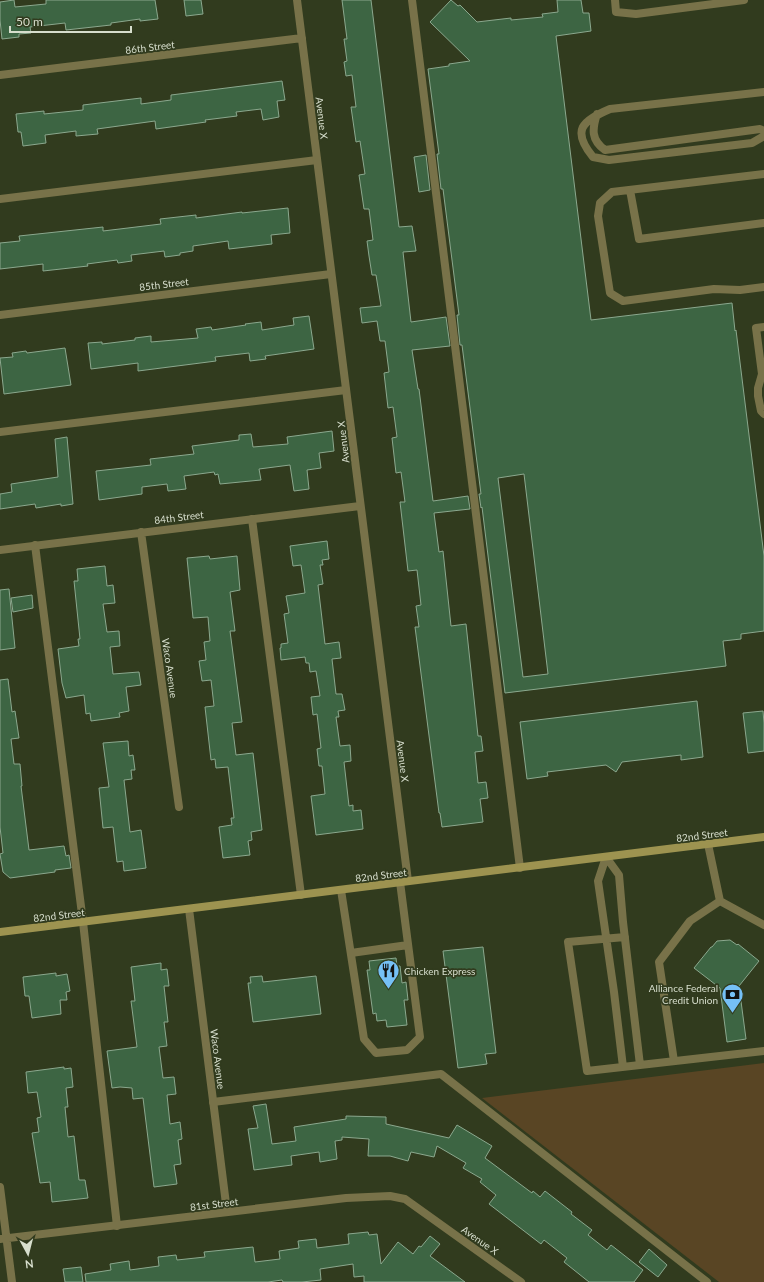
<svg xmlns="http://www.w3.org/2000/svg" width="764" height="1282" viewBox="0 0 764 1282" font-family="Lato,sans-serif">
<style>
.green{fill:#594524}
.building{fill:#3d6543;stroke:#8ba88e;fill-rule:evenodd}
.lines{fill:none;stroke-linecap:round;stroke-linejoin:round}
.service{stroke:#787249;stroke-width:8}
.minor{stroke:#787249;stroke-width:8}
.secondary{stroke:#9d9350;stroke-width:8}
.labels{text-anchor:middle;stroke-width:3.5;stroke-linejoin:round;paint-order:stroke}
.street-label{font-size:10px;fill:#d7decd;stroke:#313b1e}
.poi-label{font-size:10px;fill:#d7decd;stroke:#313b1e;text-anchor:start}
</style>
<rect width="100%" height="100%" fill="#313b1e"/>
<path class="green" d="M764,1063V1282H719L482,1098Z"/>
<path class="building" d="M14,0L15,7L46,4V0H155L158,19L140,21V19L111,23V25L66,30L65,23L30,27L31,33L19,34V37L2,39L0,20V2Z
M184,0H201L203,14L186,16Z
M342,0H371L399,227L412,226L416,251L403,252L411,322L446,317L450,346L412,350L418,389H419L433,501L468,496L470,509L434,513L439,552L443,551L451,626L466,624L478,736H481L483,751L475,752L478,783L486,782L488,798L480,799L483,822L442,827L440,813H439L415,627H419L416,606L421,605L417,570L408,571L400,502H405L401,472L396,473L392,438L397,437L393,407L388,408L384,373L389,372L385,341H380L377,321L362,323L360,308L381,306L376,275H372L369,256L367,241L373,240L369,209H364L359,175L365,174L360,141L356,142L351,107H356L352,75L346,76L344,62L347,61L344,39H347Z
M451,0L458,6L460,5L477,22L511,18V20L543,17L542,14L558,12L557,0H581L583,13H589L591,31L556,36L591,320L732,303L735,331L736,330L764,556V631L741,634V639L723,641L726,666L505,693L482,507L481,508L479,494H481L462,345H460L457,315H459L443,189H441L437,154H439L428,69L449,66V64L470,61L430,22ZM524,474L548,674L523,677L498,478Z
M282,81L285,100L277,101L279,117L263,120L261,109L236,112L237,116L205,120L206,122L156,129L155,121L97,129L98,134L76,136V131L45,135L46,143L23,146L21,132H18L16,114L44,111V114L83,110V105L141,98V104L171,100V95Z
M426,155L430,190L419,192L414,157Z
M288,208L290,233L271,235L272,244L229,249L228,241L193,246V251L180,253V255L165,257L164,251L131,255L132,261L118,263L117,260L87,264L88,266L43,271V264L0,269V243L20,241L19,236L103,227V231L161,224L160,219L196,215V218L242,212V213Z
M309,316L314,349L265,356L266,359L250,361L249,353L215,357L216,361L138,371V363L91,369L88,343L102,342V344L135,340V338L151,336V342L198,338L196,329L211,327L212,330L246,325L245,324L261,322L262,330L294,325L293,318Z
M65,348L71,385L4,394L0,358L13,357L12,353L26,351L27,353Z
M332,431L334,451L319,453L321,468L307,470L309,489L294,491L290,465L259,469L261,480L220,484L218,474L215,475L214,472L184,476L186,489L168,491L167,484L142,487V494L99,500L96,471L151,465L150,459L194,454L192,446L239,440V435L251,434L253,447L288,444L287,437Z
M67,437L73,504L61,506V504L36,508L35,504L0,509V494L12,492L11,484L58,477L55,439Z
M327,541L329,559L322,560L323,565H320L323,584L318,585L325,644L339,642L341,658L332,659L336,694H342L345,710L338,711L339,717H336L340,746L350,745L351,761L344,762L349,806L353,805V811L361,810L363,829L316,835L311,796L325,794L322,766H319L317,749L321,748L317,714L313,715L311,697L320,696L316,671L310,672L309,663H306L305,657L281,660L280,648H281V644L288,643L284,614L289,613L286,596L305,593L301,565L293,566L290,546Z
M209,556L210,559L237,556L240,590L230,592L235,631H230L242,722L232,723L236,755L253,753L262,830L251,832L252,840L248,841L250,855L223,858L219,827L232,825L231,818H234L228,767L216,768L215,759L211,760L205,707L214,706L211,680L202,681L199,661L206,660L204,642L210,641L208,617L193,618L187,558Z
M105,566L107,586L113,585L115,603L103,604L107,632L119,631L120,646L110,647L113,674L139,672L141,685L126,687L129,711L119,713L120,717L91,721L90,713L86,714L84,695L66,698L62,683L58,649L79,646L78,639H80L74,581H78L77,569Z
M9,589L15,648L0,650V590Z
M32,595L33,608L13,612L11,598Z
M8,679L12,712L15,711L19,738L11,739L14,764H20L22,786H21L29,850L64,846L66,856L69,855L71,868L55,870V872L10,878L3,872L0,854L3,853L0,827V680Z
M697,701L703,757L681,760V755L622,762L616,772L606,765L547,772L548,776L527,779L520,722Z
M763,711L764,723V751L748,753L743,713Z
M128,741L129,756L133,755L135,770H131L132,779L124,780L130,832L141,830L146,868L124,871L123,861L117,862L113,827L103,828L99,788L109,787L103,743Z
M730,940L737,945L738,944L759,961L739,986L746,1039L727,1042L720,988L694,968L711,947H712L717,941Z
M483,947L496,1053L485,1054L487,1064L458,1068L443,951Z
M396,958L397,966H400L402,983L406,982L408,1000H404L407,1025L387,1027L386,1020L377,1021L376,1013L373,1014L367,970H370L369,961Z
M161,963V970L167,969L169,986H164L168,1022H164L167,1046L159,1047L163,1078L174,1077L176,1094L167,1095L170,1124L180,1122L182,1139L178,1140L181,1164L174,1165L177,1184L154,1187L143,1098L133,1099L132,1088L120,1087L112,1088L107,1051L137,1047L131,1001H135L131,967Z
M56,973V976L67,974L70,991L66,992L67,1000H60L61,1014L32,1018L29,996H25L23,977Z
M262,976L263,982L316,976L321,1014L253,1022L248,983H251L250,977Z
M64,1067V1069L71,1068L73,1087L66,1088L68,1107H65L68,1137L74,1136L79,1180H85L88,1198L52,1202L50,1182L40,1183L32,1133L39,1132L37,1118L41,1117L37,1092L28,1093L26,1072Z
M266,1104L272,1144L296,1141L294,1127L346,1119V1116L386,1117V1124L449,1138L457,1125L492,1146L485,1158L532,1193L533,1191L540,1197L545,1191L572,1212L571,1214L592,1230L588,1235L607,1250L611,1245L643,1270L634,1282H589L564,1262L567,1258L544,1240L541,1244L489,1204L496,1195L480,1182L482,1179L463,1168L466,1163L437,1146L434,1157L411,1152L408,1161L390,1156H368L369,1139L342,1137V1140L335,1141L337,1159L320,1162L319,1152L291,1156L292,1165L254,1170L248,1129L258,1128L253,1106Z
M368,1232L369,1235L377,1234L381,1264L398,1242L413,1254L419,1246L421,1247L430,1236L440,1244L430,1256L465,1282H364V1276L354,1277L353,1264L320,1269L321,1280L302,1282H283L282,1280L268,1282H86L85,1274L111,1270L110,1264L129,1261L130,1270L159,1266L158,1257L176,1255L177,1260L205,1257L204,1252L253,1247L255,1262L280,1259L279,1251L299,1248L298,1241L316,1239L317,1248L349,1244L348,1234Z
M649,1249L667,1265L658,1277L639,1262Z
M81,1267L83,1282H65L63,1269Z"/>
<g class="lines">
<path class="service" d="M412,0L520,868
M615,0L616,12L636,14L744,0
M764,92L610,109C582,121 571,130 593,157L609,160L752,143L764,136
M597,114C592,129 591,140 605,150L760,129L764,131
M764,174L612,192L600,203L598,216L610,293L623,301L714,289L740,290L764,287
M630,190L639,239L764,223
M0,199L317,160
M764,327L756,328L762,374L758,388V396L761,411L764,414
M0,432L346,390
M252,519L301,895
M35,545L83,922L117,1226
M708,844L720,901L764,925
M341,890L364,1039L376,1053L407,1050L420,1037L400,882
M625,937L568,942L587,1071L764,1051
M351,953L408,945
M674,1061L659,962L690,921L720,901
M623,1067L614,992L598,881L606,857L619,875L623,922L640,1065
M213,1102L441,1074L707,1282"/>
<path class="minor" d="M297,0L408,881
M0,75L302,38
M0,315L331,274
M141,532L179,807
M0,550L360,506
M189,909L227,1212
M0,1187L12,1282
M0,1239L346,1198L390,1196L405,1199L521,1282"/>
<path class="secondary" d="M0,932L764,837"/>
</g>
<defs>
<symbol id="restaurant-pin" viewBox="-11 -11 22 30"><path d="M0 17L-7.5 6A9.5 9.5 0 1 1 7.5 6Z" fill="#75c0f6" stroke="#313b1e"/><path d="M-5-6h1v4h1v-4h1v4h1v-4h1v5L-1.5 .5V6h-2V.5L-5-1ZM5-6V6H3V1.5H1.5Q1.5-4 5-6Z" fill="#111"/></symbol>
<symbol id="bank-pin" viewBox="-11 -11 22 30"><path d="M0 17L-7.5 6A9.5 9.5 0 1 1 7.5 6Z" fill="#75c0f6" stroke="#313b1e"/><path d="M-6-4H6V4H-6ZM0-2.3a2.3 2.3 0 1 0 0 4.6a2.3 2.3 0 1 0 0-4.6Z" fill="#111"/></symbol>
</defs>
<g fill-rule="evenodd">
<use href="#restaurant-pin" x="376" y="958" width="25" height="34"/>
<use href="#bank-pin" x="720" y="982" width="25" height="34"/>
</g>
<g class="labels">
<g class="street-label">
<text transform="translate(150 47) rotate(-7)" y="4">86th Street</text>
<text transform="translate(322 118) rotate(83)" y="4">Avenue X</text>
<text transform="translate(164 284) rotate(-7)" y="4">85th Street</text>
<text transform="translate(343 442) rotate(-97)" y="4">Avenue X</text>
<text transform="translate(179 517) rotate(-7)" y="4">84th Street</text>
<text transform="translate(170 668) rotate(82)" y="4">Waco Avenue</text>
<text transform="translate(403 761) rotate(83)" y="4">Avenue X</text>
<text transform="translate(702 835) rotate(-7)" y="4">82nd Street</text>
<text transform="translate(381 875) rotate(-7)" y="4">82nd Street</text>
<text transform="translate(59 915) rotate(-7)" y="4">82nd Street</text>
<text transform="translate(218 1059) rotate(83)" y="4">Waco Avenue</text>
<text transform="translate(214 1204) rotate(-7)" y="4">81st Street</text>
<text transform="translate(480 1240) rotate(35)" y="4">Avenue X</text>
</g>
<g class="poi-label">
<text x="404" y="975">Chicken Express</text>
<text x="718" y="992" text-anchor="end">Alliance Federal<tspan x="718" dy="12">Credit Union</tspan></text>
</g>
</g>
<g transform="translate(28 1254) rotate(173)" stroke="#313b1e" stroke-width="3" paint-order="stroke">
<path d="M0-3L7 15L0 10L-7 15Z" fill="#d7decd"/>
<text y="-6" font-size="11" font-weight="bold" text-anchor="middle" fill="#d7decd">N</text>
</g>
<path d="M10 26v6h121v-6" fill="none" stroke="#d7decd" stroke-width="2"/>
<text x="16" y="26" font-size="12" fill="#d7decd" stroke="#313b1e" stroke-width="3" paint-order="stroke">50 m</text>
</svg>
